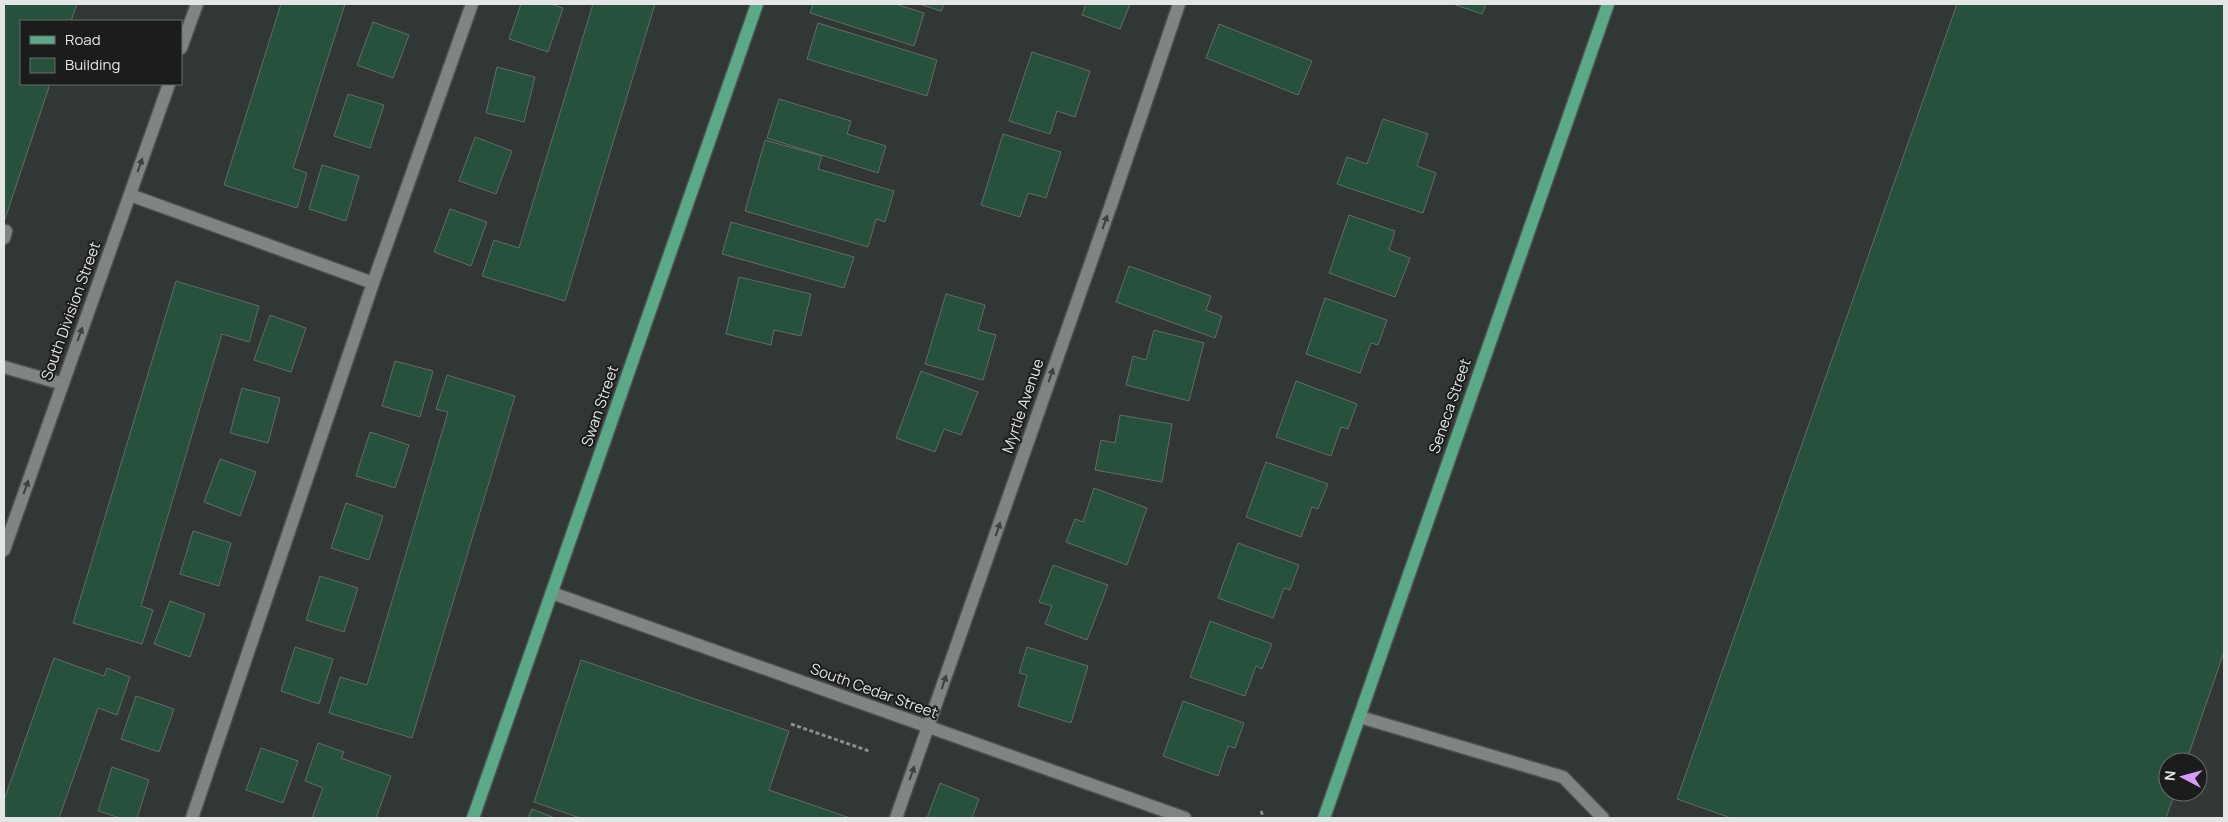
<svg xmlns="http://www.w3.org/2000/svg" width="2228" height="822" viewBox="0 0 2228 822" font-family="Manrope,sans-serif">
<style>
.building{fill:#26513d;stroke:#666b68}
.lines{fill:none;stroke-linecap:round;stroke-linejoin:round}
.minor-casing{stroke:#4e524f;stroke-width:15}
.major-casing{stroke:#4e524f;stroke-width:15}
.path{stroke:#8a8f8c;stroke-width:3;stroke-dasharray:4 2.5;stroke-linecap:butt}
.minor{stroke:#7f8582;stroke-width:12}
.major{stroke:#5aa988;stroke-width:12}
.oneway{fill:#3e4140}
.labels{text-anchor:middle;stroke-width:4;stroke-linejoin:round;paint-order:stroke}
.street-label{font-size:15px;fill:#e3e6e4;stroke:#1b1d1c}
</style>
<rect width="100%" height="100%" fill="#313734"/>
<path class="building" d="M4,4H77L71,21H21V84H50L4,222Z
M281,4H345L293,168L307,173L297,208L224,185Z
M521,4H550L563,8L548,52L509,39Z
M593,4H655L565,301L482,276L494,240L519,248Z
M813,4H895L924,13L914,46L810,13Z
M919,4H944L941,11Z
M1086,4H1130L1120,29L1082,15Z
M1453,4H1486L1482,14Z
M1957,4H2224V652L2186,762H2168V792H2175L2166,818H1731L1677,799Z
M373,22L409,35L393,78L357,65Z
M818,23L937,60L927,96L807,59Z
M1219,24L1312,61L1298,95L1206,58Z
M1032,52L1090,71L1075,117L1057,111L1050,134L1009,121Z
M497,67L535,77L524,122L486,113Z
M348,94L384,105L370,148L334,136Z
M779,99L851,121L847,134L886,146L878,173L767,138Z
M1383,119L1428,134L1417,166L1436,173L1423,213L1337,184L1347,157L1367,164Z
M1003,134L1061,152L1046,198L1028,193L1020,217L981,205Z
M475,137L512,151L496,194L459,181Z
M765,140L822,156L818,169L894,191L885,222L876,219L868,247L745,211Z
M322,165L359,176L346,221L309,209Z
M450,209L487,222L471,266L434,252Z
M1349,215L1395,231L1389,250L1410,258L1395,297L1329,273Z
M731,222L854,257L844,288L722,254Z
M1129,266L1211,296L1206,310L1222,316L1215,338L1116,302Z
M739,277L811,294L801,336L774,330L771,345L726,334Z
M176,281L259,306L249,342L222,334L141,606L153,610L142,644L73,623Z
M946,294L985,305L978,330L996,335L983,380L925,364Z
M1325,298L1387,320L1378,345L1371,343L1360,373L1306,354Z
M270,315L306,328L291,372L254,360Z
M1154,330L1204,343L1189,401L1126,385L1133,356L1146,360Z
M395,361L433,371L420,417L382,406Z
M921,371L978,392L961,435L944,429L935,452L896,438Z
M447,375L515,396L412,738L329,713L340,677L367,685L448,412L436,409Z
M1296,381L1357,404L1348,429L1341,427L1331,456L1276,437Z
M242,388L280,398L268,443L230,433Z
M1120,415L1172,424L1162,482L1095,470L1101,440L1115,443Z
M370,432L409,445L395,488L356,476Z
M220,459L256,472L240,516L204,502Z
M1266,462L1328,484L1318,509L1312,507L1301,537L1246,517Z
M1094,488L1147,508L1127,565L1066,542L1075,519L1083,522Z
M346,503L383,516L369,560L331,548Z
M193,531L231,543L219,586L180,574Z
M1238,543L1299,565L1290,590L1284,588L1273,618L1218,598Z
M1053,565L1108,585L1087,640L1045,624L1052,606L1039,602Z
M320,576L358,588L344,632L306,620Z
M170,601L205,614L190,657L154,644Z
M1210,621L1272,644L1262,669L1256,666L1245,696L1190,677Z
M295,647L333,659L319,704L281,691Z
M1027,647L1088,666L1071,723L1018,706L1027,675L1019,673Z
M54,658L104,676L107,668L130,677L117,715L98,708L59,818H4V800Z
M581,660L789,731L769,790L850,818H580L534,802Z
M136,696L174,709L159,752L121,739Z
M1183,701L1244,723L1235,748L1228,746L1218,776L1163,756Z
M318,743L344,752L341,758L391,776L376,818H312L323,788L305,781Z
M261,748L298,761L283,803L246,790Z
M112,767L149,780L137,818H120L98,811Z
M940,783L979,799L972,818H927Z
M532,809L555,818H528Z"/>
<g class="lines">
<defs>
<path id="minor" d="M181,48L197,4
M130,195L373,283L192,818
M4,238L6,231
M373,283L472,4
M4,367L63,384
M4,550L169,84
M552,593L1185,818
M1360,717L1563,777L1603,818
M896,818L1112,202L1179,4"/>
<path id="major" d="M473,818L757,4
M1324,818L1608,4"/>
</defs>
<use href="#minor" class="minor-casing"/>
<use href="#major" class="major-casing"/>
<path class="path" d="M791,724L869,751
M1261,811L1263,816"/>
<use href="#minor" class="minor"/>
<use href="#major" class="major"/>
</g>
<defs><path id="oneway-solid" d="M-6-.8H1V-3.2L6.5 0L1 3.2V.8H-6Z" transform="scale(1.25)"/></defs>
<g class="oneway">
<use href="#oneway-solid" transform="translate(140 165) rotate(-71)"/>
<use href="#oneway-solid" transform="translate(1105 222) rotate(-71)"/>
<use href="#oneway-solid" transform="translate(80 334) rotate(-70)"/>
<use href="#oneway-solid" transform="translate(1051 375) rotate(-71)"/>
<use href="#oneway-solid" transform="translate(26 487) rotate(-70)"/>
<use href="#oneway-solid" transform="translate(998 529) rotate(-71)"/>
<use href="#oneway-solid" transform="translate(944 682) rotate(-71)"/>
<use href="#oneway-solid" transform="translate(912 773) rotate(-70)"/>
</g>
<g class="labels">
<g class="street-label">
<text transform="translate(71 311) rotate(-70)" y="5">South Division Street</text>
<text transform="translate(600 406) rotate(-71)" y="5">Swan Street</text>
<text transform="translate(1023 406) rotate(-71)" y="5">Myrtle Avenue</text>
<text transform="translate(1450 406) rotate(-71)" y="5">Seneca Street</text>
<text transform="translate(874 691) rotate(20)" y="5">South Cedar Street</text>
</g>
</g>
<rect width="2228" height="822" fill="none" stroke="#e3e6e4" stroke-width="10"/>
<rect x="20" y="20" width="162" height="65" fill="#1b1d1c" stroke="#6b6d6c"/>
<rect x="30" y="36" width="25" height="8" fill="#5aa988" stroke="#6b6d6c"/>
<text x="65" y="45" font-size="15" fill="#e3e6e4">Road</text>
<rect x="30" y="58" width="25" height="15" fill="#26513d" stroke="#6b6d6c"/>
<text x="65" y="70" font-size="15" fill="#e3e6e4">Building</text>
<g transform="translate(2183 777) rotate(276)"><circle r="24" fill="#1b1d1c" stroke="#6b6d6c"/>
<path d="M0-4L9 19L0 12L-9 19Z" fill="#d69bfa"/>
<text y="-8" font-size="14" font-weight="bold" text-anchor="middle" fill="#e3e6e4">N</text>
</g>
</svg>
